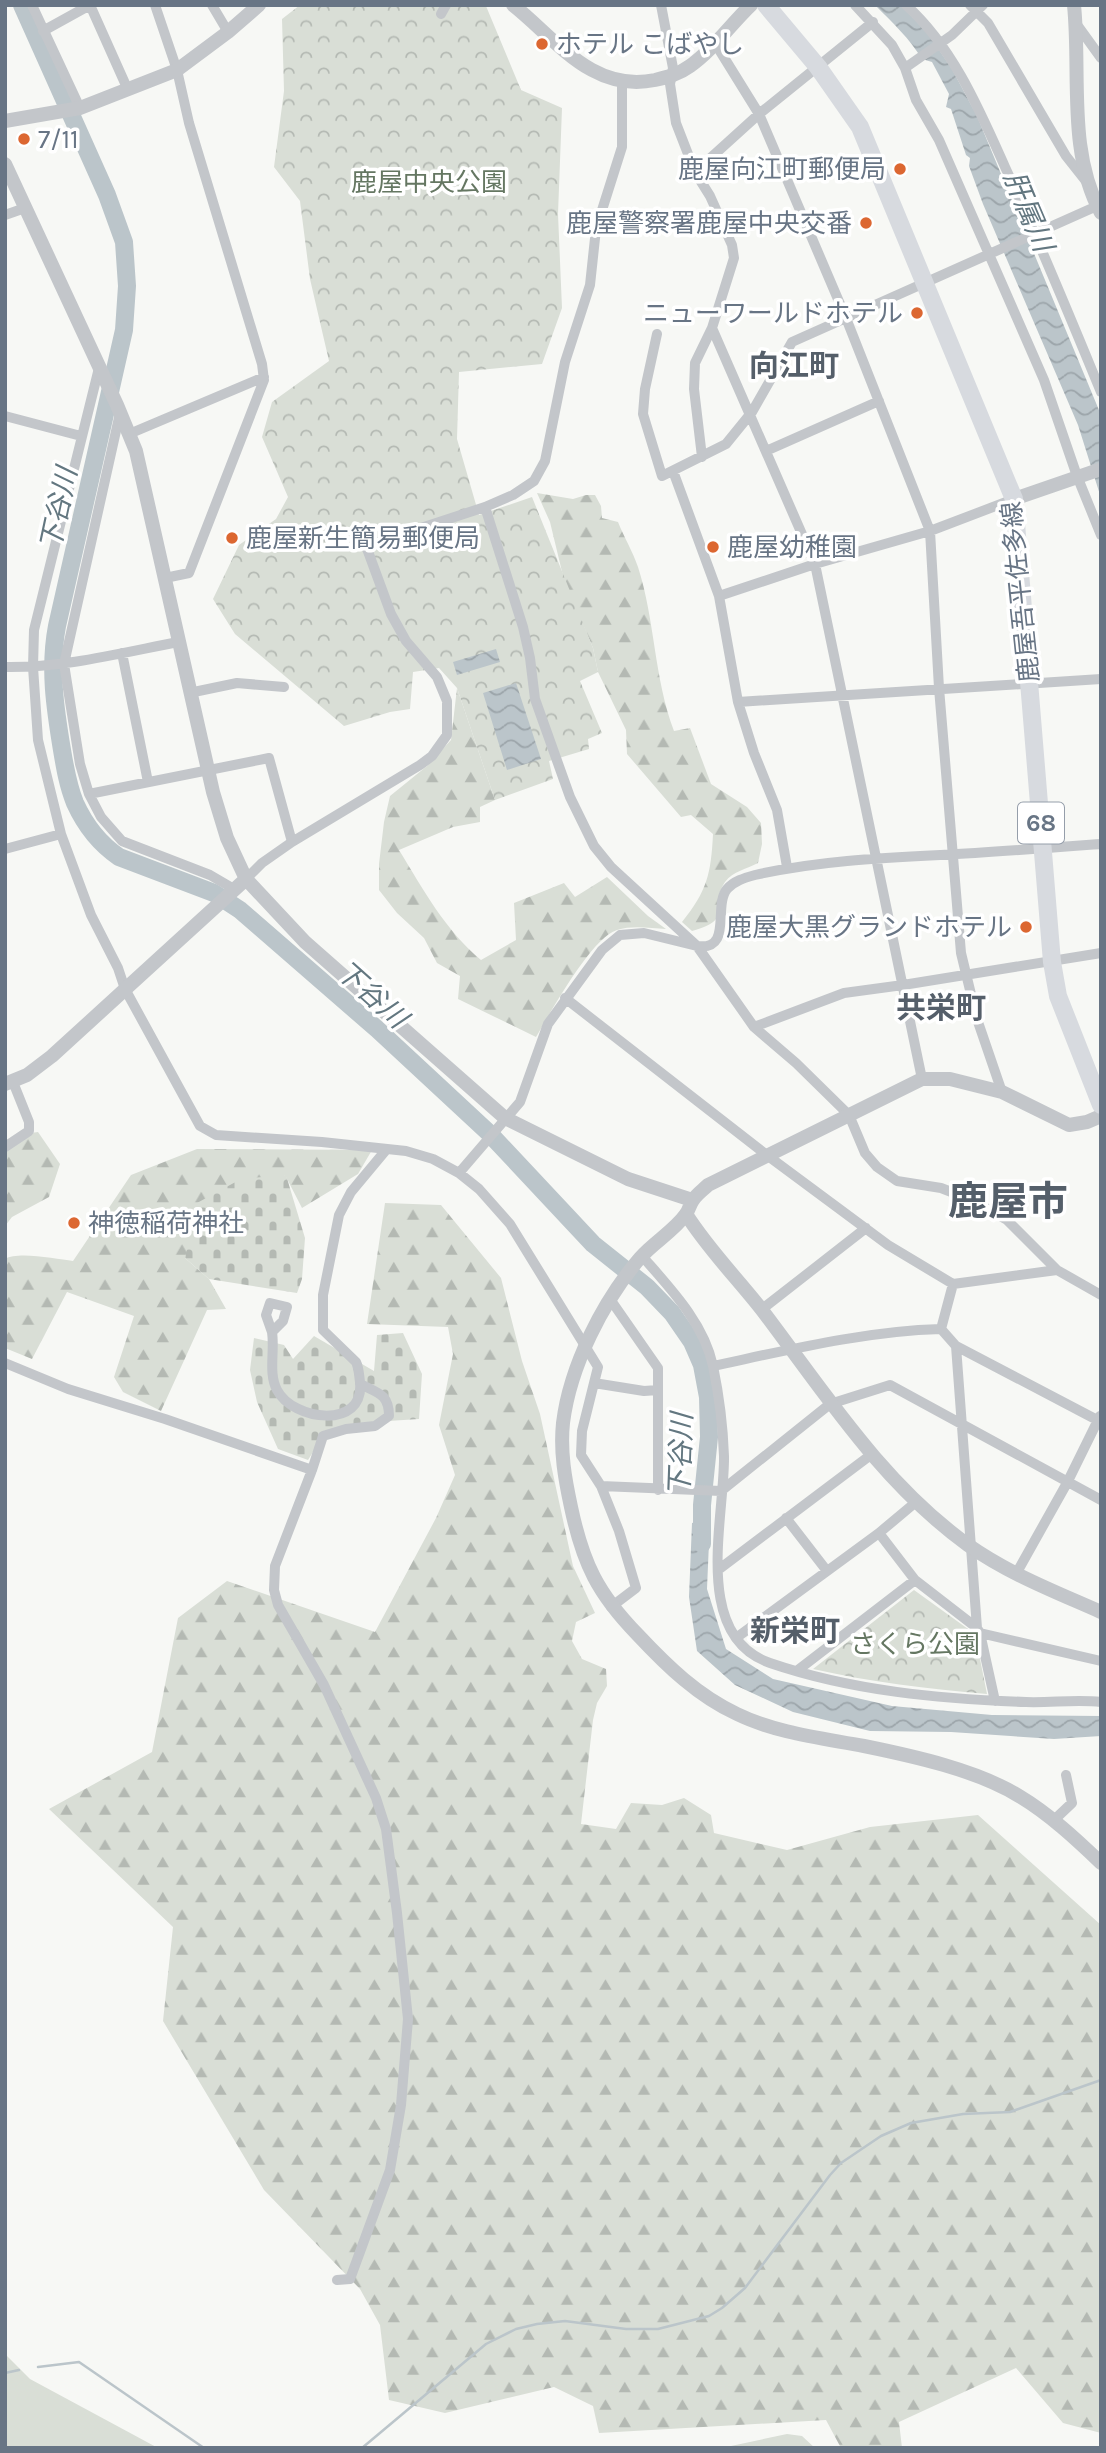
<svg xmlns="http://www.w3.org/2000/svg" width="1106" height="2453" viewBox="0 0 1106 2453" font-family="Karla,'Noto Sans JP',sans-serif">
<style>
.green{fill:#d9ded6}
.forest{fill:url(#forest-firs)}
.cemetery{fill:url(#cemetery-stones)}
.park{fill:url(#park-crowns)}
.water{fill:url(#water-waves)}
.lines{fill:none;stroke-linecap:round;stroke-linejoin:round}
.stream{stroke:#bbc5ca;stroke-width:2.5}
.river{stroke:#bbc5ca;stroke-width:18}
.minor{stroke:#c3c6ca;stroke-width:10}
.tertiary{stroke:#c3c6ca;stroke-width:14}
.primary{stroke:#d7dadf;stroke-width:18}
.poi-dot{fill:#dc6731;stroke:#fff;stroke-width:2.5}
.labels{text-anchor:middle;stroke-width:7;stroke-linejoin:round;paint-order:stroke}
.shield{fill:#fff;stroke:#959eaa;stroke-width:2}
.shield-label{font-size:24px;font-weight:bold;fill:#687585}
.poi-label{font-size:26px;fill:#687585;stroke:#fff;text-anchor:start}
.park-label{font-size:26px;fill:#657762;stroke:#fff}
.street-label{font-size:26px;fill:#687585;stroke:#fff}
.water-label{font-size:28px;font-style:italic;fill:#637780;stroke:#fff}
.quarter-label{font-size:30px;font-weight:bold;fill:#555f6a;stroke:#fff}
.town-label{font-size:40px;font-weight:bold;fill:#555f6a;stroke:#fff}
</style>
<defs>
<pattern id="forest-firs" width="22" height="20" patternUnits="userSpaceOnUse" patternTransform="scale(1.75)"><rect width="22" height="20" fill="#d9ded6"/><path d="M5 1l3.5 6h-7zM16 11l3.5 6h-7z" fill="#b4b9b3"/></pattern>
<pattern id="cemetery-stones" width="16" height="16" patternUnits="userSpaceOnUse" patternTransform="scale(1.75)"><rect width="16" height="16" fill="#d9ded6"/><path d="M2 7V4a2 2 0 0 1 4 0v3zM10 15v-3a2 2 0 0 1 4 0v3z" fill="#b4b9b3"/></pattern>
<pattern id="park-crowns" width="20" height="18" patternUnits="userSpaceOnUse" patternTransform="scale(1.75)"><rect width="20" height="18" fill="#d9ded6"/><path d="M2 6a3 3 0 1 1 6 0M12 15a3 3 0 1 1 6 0" fill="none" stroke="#b4b9b3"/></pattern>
<pattern id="water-waves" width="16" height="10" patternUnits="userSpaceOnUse" patternTransform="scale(1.75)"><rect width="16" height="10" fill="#bbc5ca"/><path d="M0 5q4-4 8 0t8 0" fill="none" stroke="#9ca5aa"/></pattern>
</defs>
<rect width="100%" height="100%" fill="#f7f8f5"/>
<path class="green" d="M5,2354L30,2379L158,2448H5Z
M787,2434L802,2436L815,2448H694L731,2446Z"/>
<path class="forest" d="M537,493L573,499L586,495H595L601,506L602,518L618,522C624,537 633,552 638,567C655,620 654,678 674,731L690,728L711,784L747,807L761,823L762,844L758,863C747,869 733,871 725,882C707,908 736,919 692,931L682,922C707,891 711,874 713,834L691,815L681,817L627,754L626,730L598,672L593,648L564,580L550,522Z
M457,688L495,800L480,807V822L453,827L399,850C423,889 445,930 481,960L516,940L514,903L564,883L575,897L607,877L648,916L666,929C650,928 632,925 617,930C591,938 551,1012 536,1037L458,999L460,976L437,963L424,938L397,913L379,890V864L384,822L390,796L427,766L451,740Z
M38,1132L60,1164L49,1197L12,1217L5,1226V1151L31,1133Z
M197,1149L372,1150L358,1174L302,1208L285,1175L185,1258L209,1279L226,1309L207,1310L161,1411L123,1392L114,1377L134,1316L67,1292L32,1359L5,1348V1259C18,1251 57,1259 73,1261L131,1175Z
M385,1203L441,1205L501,1278L522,1361L540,1414L573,1566L595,1613L576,1622L572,1641L582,1659L606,1669L607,1686L597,1703L593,1720L581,1824L616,1829L631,1803L662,1805L684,1798L711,1815L714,1833L787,1850L870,1827L978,1815L1101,1925V2433L1063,2423L1016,2368L899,2422L902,2448H841L826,2420L599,2433L593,2406L554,2387L445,2413L389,2400L380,2325L360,2289L264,2190L163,2021L173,1927L49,1809L152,1752L178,1618L227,1581L375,1632L436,1518L455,1475L439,1425L453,1354L448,1327L367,1324Z"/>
<path class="cemetery" d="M286,1175L305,1238L302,1279L297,1293L209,1279L185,1258L197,1203L241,1179Z
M403,1333L422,1374L419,1419L373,1422L323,1436L308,1460L278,1449L257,1402L250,1370L254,1338L284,1345L293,1359L314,1336L374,1371L377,1335Z"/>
<path class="park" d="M300,5L486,6L521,90L562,108L558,214L562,308L542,364L459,372L457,439L479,515L532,497L593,648L598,672L580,681L602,733L588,739L589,749L549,761L553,779L495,800L457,688L439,668L413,672L410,709L390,712L344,726L235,634L213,599L239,545L276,519L288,497L262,437L272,402L329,361L310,279L300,201L274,167L284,91L282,19Z
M914,1590L975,1634L987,1694C928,1689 870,1682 813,1669Z"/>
<path class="water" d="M875,5H901L929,35L952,69L977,116L1101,415V498L1078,425L983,204L969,166L970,158L966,155L951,109L946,107L949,94L932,62L922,59C910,39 892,22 875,5Z
M496,649L500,662L457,675L453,662Z
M516,683L541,759L507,770L483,693Z
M710,1519L707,1589L726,1649L773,1679L892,1706L992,1715L1101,1716V1736L1054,1739L951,1732L870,1731L793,1712L735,1685L697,1651L689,1597L692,1523Z"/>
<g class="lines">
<path class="stream" d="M38,2367L79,2362L204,2448
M5,2373L19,2370
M362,2448L486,2344L516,2329L537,2324L565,2321L626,2329H658L709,2316L722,2308L745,2288L830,2175L841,2163L881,2136L911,2123L963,2114L1010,2112L1101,2080"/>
<path class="river" d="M22,5L107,195L124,242L127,286L124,330L57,626C49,668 55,708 62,750C65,768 68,786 75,803C85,825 100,844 119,857L214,893L240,910L377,1029L489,1133L593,1244L647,1287L672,1313L692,1342L702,1365L708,1397L709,1437L702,1505V1544"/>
<path class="minor" d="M32,5L80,108
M155,5L177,70L189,123L262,364L264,380L189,573L165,578
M212,5L228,32
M661,5L673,68L670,84L676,123L695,172L710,196L732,245L734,258L712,328L695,363L694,389L702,457
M855,5L892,45L905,68L916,100L939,140L1044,380L1077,476L1101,535
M906,5C953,47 980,111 1005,167C1039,241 1070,317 1101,392
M970,5L988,23L1066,156L1085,180
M441,14L446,5
M1075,22L1101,58
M43,31L90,5L128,90
M715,43L759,114L846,318L930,531L939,688L961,953L977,1019L1002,1092
M905,68L952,35L983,5
M695,172L759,114L873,22
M5,215L25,208
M712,328L815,564L922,1079
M657,334L645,389L643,414L662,476L726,444L752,412L792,342L1097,206
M99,368L34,630L33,667L38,740L61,834L91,915L118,968L125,989L200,1126L216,1135L322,1142L406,1151L433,1159L459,1173L479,1189L510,1224L598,1367L582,1431L581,1455L601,1486L619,1531L636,1588L611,1607
M120,413L64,664L80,764L89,794L101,817L122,841L210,875L234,889
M5,416L81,436
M129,434L264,377
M766,451L879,401
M673,471L719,596L738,702L754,753L777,810L787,867
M485,507L523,627L530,658L535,699L570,797L594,846L611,867L697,946L754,1027L796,1063L849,1115L865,1153L877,1167L897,1181L941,1188L972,1200L1007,1220L1057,1270L1101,1295
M719,596L815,564L930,531L1014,499
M122,653L148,782
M5,667C63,668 121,653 178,642
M189,693L237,683L284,687
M738,702L1101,679
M89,794L269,758L292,842
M5,849L61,834
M246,879L262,863L292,842L420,765L432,756L447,735V701L437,677L406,641L391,614L366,546L485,507L513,495L534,481L545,461L565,362L590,285L596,229L622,147V81
M565,998L768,1156L888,1245L953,1284L1057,1270
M754,1027L844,993L903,985L1101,953
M5,1147L29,1131V1122L13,1082
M459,1173L520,1102L548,1024L602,950L620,935L644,933L697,946C733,951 713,906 727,889C734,881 744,878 755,875C816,861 879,858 941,855C994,852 1047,848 1101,844
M642,1256C670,1288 704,1323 713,1366C719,1395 723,1427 724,1456C725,1517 691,1636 770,1663C852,1691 940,1699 1026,1702C1051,1703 1076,1699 1101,1702
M610,1299L658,1368V1490
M761,1310L866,1228
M941,1329L953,1284
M272,1332L266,1315L270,1303L287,1307L283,1321L272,1332C275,1351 268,1373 277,1390C293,1421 365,1430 360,1382C359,1375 359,1368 356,1362L323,1330V1295L339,1215L351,1192L386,1150
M956,1346L977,1628
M5,1363L68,1389L165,1419L312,1470
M713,1366C788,1350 865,1331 941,1329L956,1346L1101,1422
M594,1383L644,1391L658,1390
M601,1486L721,1491L830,1404L890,1385L1101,1500
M786,1518L827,1571
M879,1533L915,1580L977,1628L980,1633L995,1701
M718,1570L872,1454
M1016,1574L1067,1483L1100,1416
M980,1633L1101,1661
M736,1638L879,1533L916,1502
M798,1670L915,1580
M1053,1821L1072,1803L1066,1775
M337,2280L350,2279L390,2170L401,2105L408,2019L397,1913L386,1829L376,1798L324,1685L278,1605L274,1590L275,1566L312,1470L323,1436L346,1429L375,1426L389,1416C389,1394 378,1393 360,1384"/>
<path class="tertiary" d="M513,5C556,39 592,93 655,80C668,77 679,74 690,66C713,50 730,25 751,5
M1074,5C1081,73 1067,151 1101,213
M5,121L80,108L177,70L228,32L259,5
M5,164L117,405L136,451L213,792L227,838L246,879L305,942L505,1118L628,1179L692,1200
M1014,499L1101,469
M5,1084L27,1075L52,1056L246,879
M1101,1116L1087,1122L1069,1125L1002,1092L950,1079H922L708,1185C703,1190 697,1194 693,1200C690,1204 689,1210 686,1214C674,1231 654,1242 640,1258C603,1301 570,1366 563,1423C560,1452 565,1479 571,1507C583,1564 598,1594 638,1635C667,1666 698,1696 737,1714C776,1733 822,1738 864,1746C913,1756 977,1770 1019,1796C1049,1814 1076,1839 1101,1863
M686,1214C708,1249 737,1278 762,1310C825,1393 882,1483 968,1545C1009,1574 1056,1592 1101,1612"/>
<path class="primary" d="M766,5L818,67L860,127L1014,499L1052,962L1058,996L1101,1105"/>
</g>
<g class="poi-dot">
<circle cx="542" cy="44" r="7"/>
<circle cx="24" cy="139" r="7"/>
<circle cx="900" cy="169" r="7"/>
<circle cx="866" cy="223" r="7"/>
<circle cx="917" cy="313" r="7"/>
<circle cx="232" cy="538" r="7"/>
<circle cx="713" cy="547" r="7"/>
<circle cx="1026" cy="927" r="7"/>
<circle cx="74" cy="1223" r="7"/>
</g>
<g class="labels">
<rect class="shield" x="1018" y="802.5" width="46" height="41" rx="5"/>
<g class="shield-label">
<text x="1041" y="831">68</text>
</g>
<g class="poi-label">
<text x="556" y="53">ホテル こばやし</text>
<text x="38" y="148">7/11</text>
<text x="886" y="178" text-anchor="end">鹿屋向江町郵便局</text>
<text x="852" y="232" text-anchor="end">鹿屋警察署鹿屋中央交番</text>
<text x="903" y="322" text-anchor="end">ニューワールドホテル</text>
<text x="246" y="547">鹿屋新生簡易郵便局</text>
<text x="727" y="556">鹿屋幼稚園</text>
<text x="1012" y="936" text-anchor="end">鹿屋大黒グランドホテル</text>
<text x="88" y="1232">神徳稲荷神社</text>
</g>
<g class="park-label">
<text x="429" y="191">鹿屋中央公園</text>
<text x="915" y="1653">さくら公園</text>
</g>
<g class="street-label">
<text transform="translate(1020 592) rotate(-96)" y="9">鹿屋吾平佐多線</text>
</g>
<g class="water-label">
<text transform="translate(1029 211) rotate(67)" y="10">肝属川</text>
<text transform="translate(58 509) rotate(-78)" y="10">下谷川</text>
<text transform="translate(372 994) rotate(42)" y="10">下谷川</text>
<text transform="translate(680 1455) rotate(-88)" y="10">下谷川</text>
</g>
<g class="quarter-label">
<text x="794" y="376">向江町</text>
<text x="941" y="1018">共栄町</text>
<text x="795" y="1641">新栄町</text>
</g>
<g class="town-label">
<text x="1008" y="1215">鹿屋市</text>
</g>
</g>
<rect width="1106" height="2453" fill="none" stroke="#687585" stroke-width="14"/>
</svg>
